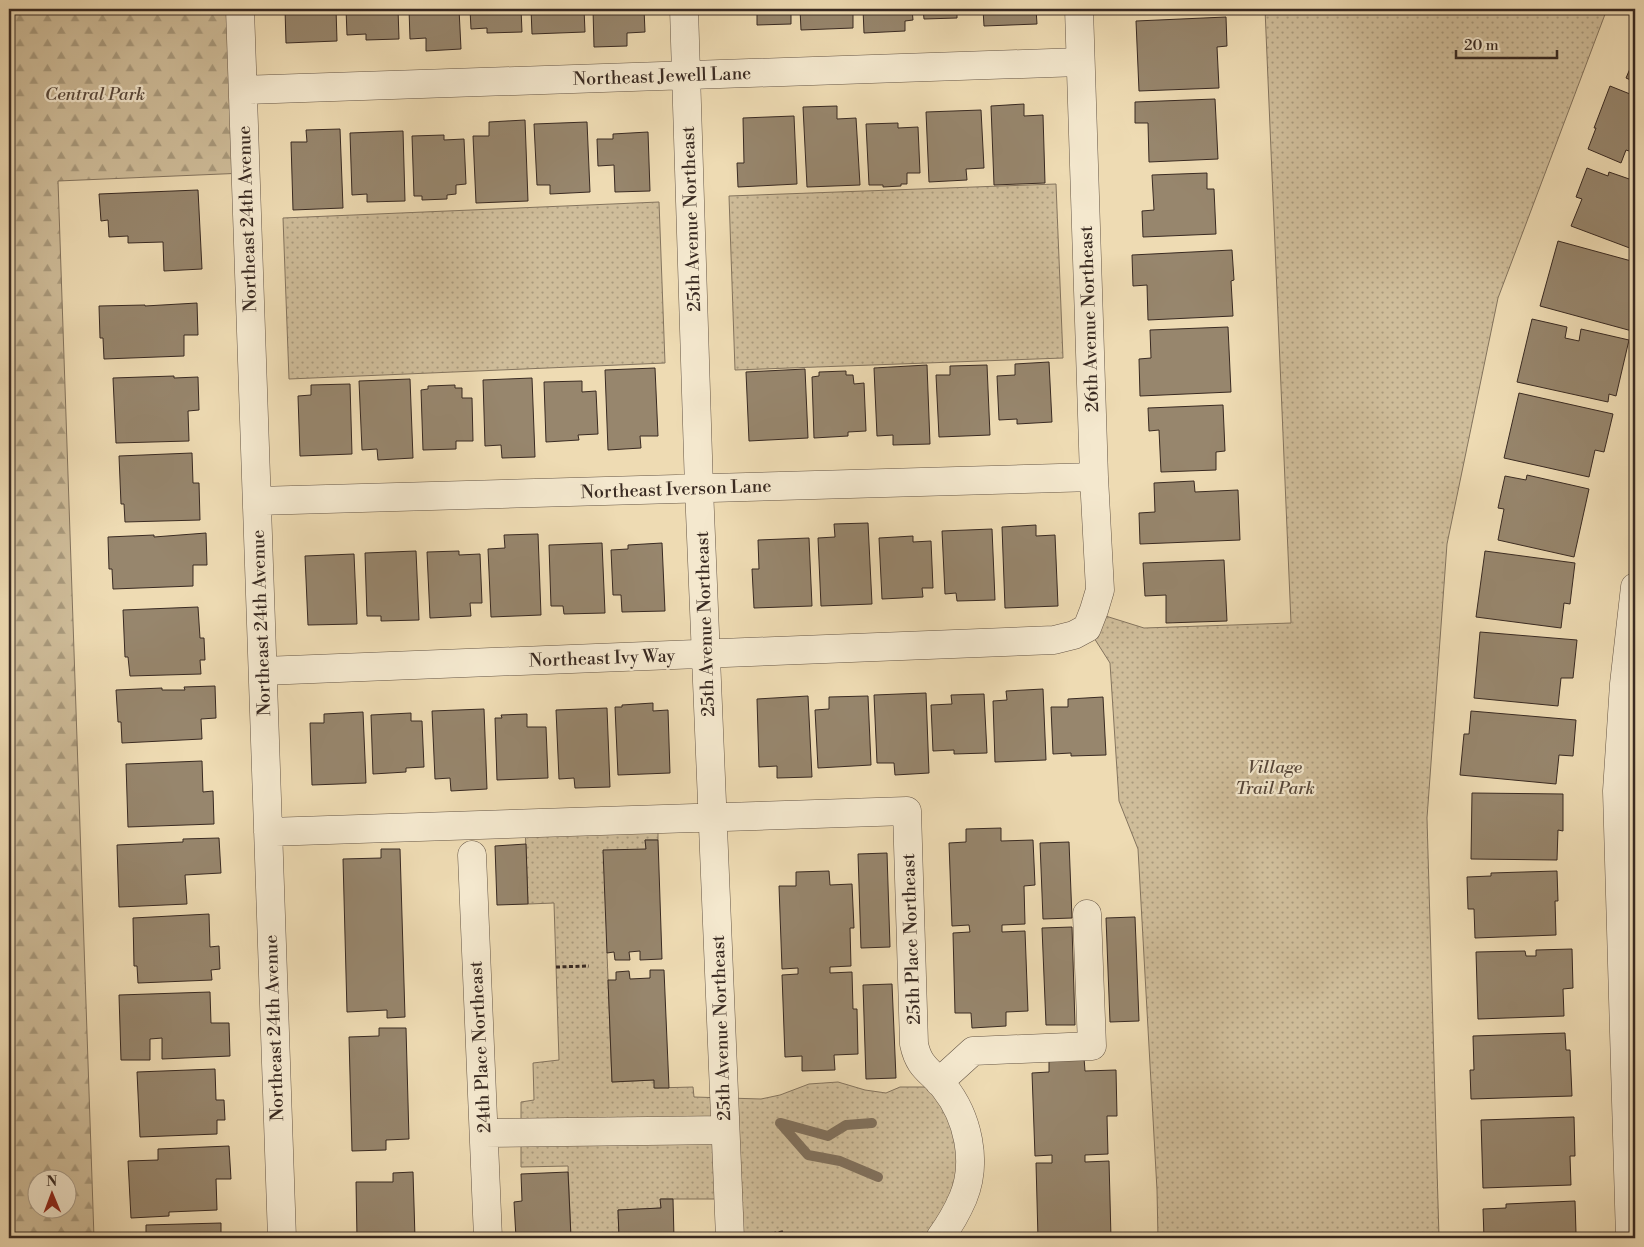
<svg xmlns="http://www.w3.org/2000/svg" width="1644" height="1247" viewBox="0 0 1644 1247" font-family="'Libre Bodoni',serif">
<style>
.grass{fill:url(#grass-dots);stroke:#84745e}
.forest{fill:url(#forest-firs);stroke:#84745e;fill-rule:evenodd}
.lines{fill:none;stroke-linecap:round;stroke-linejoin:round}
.stream{stroke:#80705c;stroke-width:10}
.building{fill:#97866d;stroke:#392a22}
.minor-casing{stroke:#665646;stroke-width:29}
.path{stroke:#392a22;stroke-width:3;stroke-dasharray:4 2.5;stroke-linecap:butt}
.minor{stroke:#f4e8ce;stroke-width:28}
.labels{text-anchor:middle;stroke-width:4.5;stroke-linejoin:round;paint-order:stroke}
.street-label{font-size:18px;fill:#392a22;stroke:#f4e8ce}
.park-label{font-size:18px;font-style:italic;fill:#57473a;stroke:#f4e8ce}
</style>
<defs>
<pattern id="grass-dots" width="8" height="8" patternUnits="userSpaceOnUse" patternTransform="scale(1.25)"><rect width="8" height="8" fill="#cfbd9a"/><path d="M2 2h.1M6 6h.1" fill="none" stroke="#a99a7d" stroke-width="1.8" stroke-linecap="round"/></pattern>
<pattern id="forest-firs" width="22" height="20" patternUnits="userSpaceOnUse" patternTransform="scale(1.25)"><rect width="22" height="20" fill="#cfbd9a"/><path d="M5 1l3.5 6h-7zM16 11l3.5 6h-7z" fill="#a99a7d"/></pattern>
</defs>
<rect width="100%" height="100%" fill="#eedbb3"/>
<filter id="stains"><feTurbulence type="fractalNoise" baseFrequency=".004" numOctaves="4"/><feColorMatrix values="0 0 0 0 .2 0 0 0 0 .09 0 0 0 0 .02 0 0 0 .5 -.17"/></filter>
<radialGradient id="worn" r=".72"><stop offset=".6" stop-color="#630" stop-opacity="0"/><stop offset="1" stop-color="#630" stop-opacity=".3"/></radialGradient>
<path class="grass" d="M1265,9H1607L1498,298L1447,544L1427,818L1439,1238H1158L1157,1190L1138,849L1119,801L1110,663L1089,630L1096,613L1144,628L1291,623Z
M1056,184L1063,358L735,370L729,196Z
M659,202L665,363L289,379L283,218Z
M658,819V840H645L646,849L607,953L612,1082L654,1080L655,1088L693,1087L694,1097L761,1099L780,1095L809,1084L838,1082L865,1090L886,1093L900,1087H944L969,1137L942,1235L891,1236L878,1238H796L782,1232L766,1235H730L728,1199H661V1208L618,1210L619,1238H571L568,1166L521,1167V1102L534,1100L533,1063L559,1060L554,903L528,904L525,823Z"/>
<path class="forest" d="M9,9H240L245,173L58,181L94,1238H9ZM38,1180H68V1210H38Z"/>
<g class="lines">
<path class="stream" d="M780,1123L808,1155L840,1161L878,1177
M781,1123L828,1136L846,1125L872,1123"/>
</g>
<path class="building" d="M285,9H336L337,41L286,43Z
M346,9H398L399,39L366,40V34L347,35Z
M409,9H459L461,49L426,51V38L410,39Z
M470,9H521L522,32L487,33V28L471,29Z
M531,9H584L585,32L532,34Z
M593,9H644L645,32L627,33V46L594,47Z
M757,9H791V24L757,25Z
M800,9H853V28L801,30Z
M863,9H912L913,20L905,21V31L864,33Z
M923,9H975V13H957V18L924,19Z
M983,9H1036L1037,24L984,26Z
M1226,17L1227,46L1217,47L1219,88L1139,91L1136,21Z
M1635,57V82L1626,78Z
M1610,86L1635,96V153L1626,150L1621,163L1588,149L1596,128H1594Z
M1215,99L1218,159L1149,162L1148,123H1135V102Z
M1024,104V116L1043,115L1045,183L994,185L991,106Z
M837,106V119L856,118L860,185L807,187L803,107Z
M981,110L984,168L966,169L967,180L929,182L926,112Z
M794,116L797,184L738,187L737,163H744L743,118Z
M525,120L528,201L476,203L473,136H489V122Z
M587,122L590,192L550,194V185H537L534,124Z
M898,123V128L918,127L920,173H907V184H901V186L883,187V185H869L866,124Z
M340,129L343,208L293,210L291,142H307L306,130Z
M403,131L405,201L367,202V194L352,195L350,133Z
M648,132L650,191L615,192L614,165L598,166L597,139H613V134Z
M444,135V140L464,139L466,184L456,185V194L447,195V199L422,200V196H414L412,136Z
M1587,168L1608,176L1609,172L1635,181V250L1571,226L1582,199L1576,197Z
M1207,173V189H1214L1216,234L1143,237L1142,211L1154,210L1152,175Z
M198,190L202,269L164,271L163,242L128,243V236L109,237L108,220L101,221L99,194Z
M1558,241L1635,262V318L1632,331L1540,306Z
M1232,250L1234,280L1231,281L1233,316L1148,320L1147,285L1133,286L1132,255Z
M197,303L198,335H184V356L104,359L103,338H100L99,306L145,305V306Z
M1532,319L1567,327L1565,338L1579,341L1581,329L1629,340L1616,396L1609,394L1608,402L1517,382Z
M1228,327L1231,392L1140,396L1139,359L1151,358L1150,330Z
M1049,362L1052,422L1017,424V419L999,420L997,376L1015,375V364Z
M927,365L930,444L893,445V435L877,436L874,368Z
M987,365L990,435L939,437L936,375H950V366Z
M655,368L658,436H640L641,448L608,450L605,370Z
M805,369L808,438L749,441L746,372Z
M846,371V375H853L854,384L864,383L866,431L848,432V436L814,438L812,377L819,376V372Z
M174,376V378L198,377L199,410L188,411L189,441L116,443L113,378Z
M532,378L535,457L502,458L501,445L485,446L483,380Z
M410,379L413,458L378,460L377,449L362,450L359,381Z
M582,381V392L596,391L598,434L578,435L579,440L546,442L544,382Z
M350,384L352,454L300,456L298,396L311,395V385Z
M455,385V388H462V398H472L473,441H456V449L423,450L421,390L428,389V386Z
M1519,393L1613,414L1604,452L1595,450L1589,477L1504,458Z
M1223,405L1225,451L1216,452V470L1161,472L1159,430L1149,431L1148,408Z
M192,453L193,483H199L200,520L125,522L124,504H121L119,456Z
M1527,475L1589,489L1574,557L1498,540L1504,509L1498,508L1505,476L1526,480Z
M1194,481L1195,492L1238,490L1240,540L1140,544L1139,513L1155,512L1154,483Z
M868,523L872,604L821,606L818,538L835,537L834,524Z
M1036,525V536L1055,535L1058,606L1005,608L1002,527Z
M992,529L995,600L957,601L956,593L945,594L942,531Z
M206,533L207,565H193V586L113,589L112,569H109L108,537L154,535V537Z
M538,534L541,615L491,617L488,549L505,548L504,535Z
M913,536V542L931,541L933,588H922L923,597L882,599L879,538Z
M809,538L812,606L754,608L752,569H759L758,540Z
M602,543L605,613L564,614L563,606H551L549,545Z
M662,543L665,611L622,612L621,595H613L611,550L628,549V545Z
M416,551L419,620L381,621V616H367L365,553Z
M459,551V555L480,554L482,603H470L471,616L430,618L427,552Z
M1485,551L1575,563L1570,604L1564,603L1561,628L1476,617Z
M354,554L357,624L308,625L305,556Z
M1224,560L1227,621L1166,623V595L1145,596L1143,563Z
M198,607L200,638H204L205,660H200L201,674L130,676L128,657H125L123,610Z
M1480,632L1577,640L1573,678H1561L1558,706L1474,698Z
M215,686L216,718L201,719L202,739L122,743L121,722H118L116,690L162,688V690H185L184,687Z
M1043,689L1046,760L995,762L993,701L1007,700L1006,691Z
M926,693L929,773L895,775L894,763H877L874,695Z
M984,694L987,753L954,754V750L933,751L931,705L952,704L951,695Z
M808,696L812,777L777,778V766L759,767L757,699Z
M868,696L871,765L818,768L815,710L829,709V697Z
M1103,697L1106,755L1071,756V753L1053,754L1051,707H1068V699Z
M653,703V711L668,710L670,773L618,775L615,707H622V705Z
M607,708L610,787L575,788L574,778L559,779L556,710Z
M484,709L487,789L451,791L450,778L435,779L432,711Z
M1471,711L1576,720L1573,756L1559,755L1556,784L1460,775L1464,734H1469Z
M363,712L366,783L312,785L310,723H324V714Z
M411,713V721H422L424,767L406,768V772L373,774L371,715Z
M527,714V727H546L548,778L497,780L495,718H502L501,715Z
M202,761L203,792L213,791L214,824L128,827L126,764Z
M1472,793L1563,794V831L1558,830L1557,860L1471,859Z
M1001,828V841L1033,840L1035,885L1024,886L1025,924L1002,925V932L1025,931L1028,1011L1006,1012V1026L972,1028L971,1013H955L953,933L970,932L969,925L952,926L949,843L966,842V829Z
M219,838L221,873L185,875L187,904L119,907L117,845L183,842V839Z
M645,840H658L662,959L640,960V951L629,952L630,960H615L614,952L607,953L603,850L646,849Z
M1069,842L1072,918L1043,919L1040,843Z
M526,844L528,904L497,905L495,846Z
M381,849H400L405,1017L387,1018V1010L347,1012L343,859L381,858Z
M887,853L890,947L861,948L858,854Z
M829,871L830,885L852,884L854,928H850L851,966L830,967V973L852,972L853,1009H857L858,1054L834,1055L835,1070L802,1071V1056L785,1057L782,975L798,974V968L782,969L779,886H796V872Z
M1557,871L1558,901H1555L1556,935L1475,938L1474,909H1468L1467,877L1491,876V873Z
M209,914L210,947L219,946L220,969L211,970L212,980L138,983L137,966H134L133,918Z
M1135,917L1139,1021L1110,1022L1106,918Z
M1072,927L1075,1025H1046L1042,928Z
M1572,949L1573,988L1563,989L1564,1016L1478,1019L1476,952L1525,951L1526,956H1536V950Z
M650,970H664L669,1088H654V1080L612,1082L608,980H616V972L629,971L630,979L650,978Z
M892,984L896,1078L866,1079L863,985Z
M210,992L211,1023H229L230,1056L162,1059V1038L150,1039V1060H121L119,995Z
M379,1028H406L409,1139L386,1140V1150L352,1151L349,1037L379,1036Z
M1565,1033L1566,1050H1570L1572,1096L1471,1099L1470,1070H1474L1473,1036Z
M1084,1058L1085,1071L1116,1070L1117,1116H1107L1108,1154L1085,1155V1162L1109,1161L1111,1238H1038L1036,1163H1052V1155L1035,1156L1032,1073L1049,1072V1059Z
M215,1069L216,1100H224L225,1120H217V1134L140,1137L137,1072Z
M1574,1117L1575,1156H1570L1571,1185L1483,1188L1481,1120Z
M229,1146L231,1179H216L217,1210L169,1212V1216L131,1218L128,1161L158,1160V1149Z
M413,1172L415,1238H357L356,1182H393V1173Z
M568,1172L571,1238H516L514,1202L522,1201L521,1174Z
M660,1199H673L674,1238H619L618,1210L661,1208Z
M1575,1201L1576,1233H1568V1238H1484L1483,1209L1506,1208V1204Z
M221,1223V1238H146V1225Z"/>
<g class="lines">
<defs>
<path id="minor" d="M240,9L282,1238
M684,9L699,488L730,1238
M243,90L1080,62
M257,501L1094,477
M263,671L1054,640L1074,635L1087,628L1094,610L1100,590L1094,477L1079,9
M268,832L907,811L914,1044C919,1068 930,1070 944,1087C968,1117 978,1162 963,1198C957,1212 948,1227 940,1238
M472,855L488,1238
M939,1082L973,1051L1092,1046L1087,914
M484,1133L725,1130
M1630,1238L1617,791L1624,684L1635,587"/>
</defs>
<use href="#minor" class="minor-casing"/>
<path class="path" d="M556,967L589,966
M766,1235L782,1232L796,1238"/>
<use href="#minor" class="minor"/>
</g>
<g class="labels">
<g class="street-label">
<text transform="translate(662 76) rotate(-2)" y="6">Northeast Jewell Lane</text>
<text transform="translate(247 219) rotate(-92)" y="6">Northeast 24th Avenue</text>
<text transform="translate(691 219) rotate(-92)" y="6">25th Avenue Northeast</text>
<text transform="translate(1089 319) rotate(-92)" y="6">26th Avenue Northeast</text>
<text transform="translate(676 489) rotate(-2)" y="6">Northeast Iverson Lane</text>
<text transform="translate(261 623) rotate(-92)" y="6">Northeast 24th Avenue</text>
<text transform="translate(705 624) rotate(-92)" y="6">25th Avenue Northeast</text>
<text transform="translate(602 658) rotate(-2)" y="6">Northeast Ivy Way</text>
<text transform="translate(911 939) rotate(-92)" y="6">25th Place Northeast</text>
<text transform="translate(274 1028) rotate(-92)" y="6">Northeast 24th Avenue</text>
<text transform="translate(721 1028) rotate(-92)" y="6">25th Avenue Northeast</text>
<text transform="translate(480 1047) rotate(-93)" y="6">24th Place Northeast</text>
</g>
<g class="park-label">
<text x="95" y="100">Central Park</text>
<text x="1275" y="773">Village<tspan x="1275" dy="21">Trail Park</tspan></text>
</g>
</g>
<rect width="1644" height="1247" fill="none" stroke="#eedbb3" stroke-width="30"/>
<rect x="10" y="10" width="1624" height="1227" fill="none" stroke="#392a22" stroke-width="2.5"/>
<rect x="15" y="15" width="1614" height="1217" fill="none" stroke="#392a22"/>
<g transform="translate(52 1194) rotate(359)"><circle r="24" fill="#f4e8ce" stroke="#a99c89"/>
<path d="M0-4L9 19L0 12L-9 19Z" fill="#8f2418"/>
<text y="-8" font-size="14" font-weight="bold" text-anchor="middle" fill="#392a22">N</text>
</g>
<path d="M1456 50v8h101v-8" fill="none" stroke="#392a22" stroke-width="2.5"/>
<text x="1464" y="50" font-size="15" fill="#392a22" stroke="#f4e8ce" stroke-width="4" paint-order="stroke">20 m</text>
<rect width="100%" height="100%" filter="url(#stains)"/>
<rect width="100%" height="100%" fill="url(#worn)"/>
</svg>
